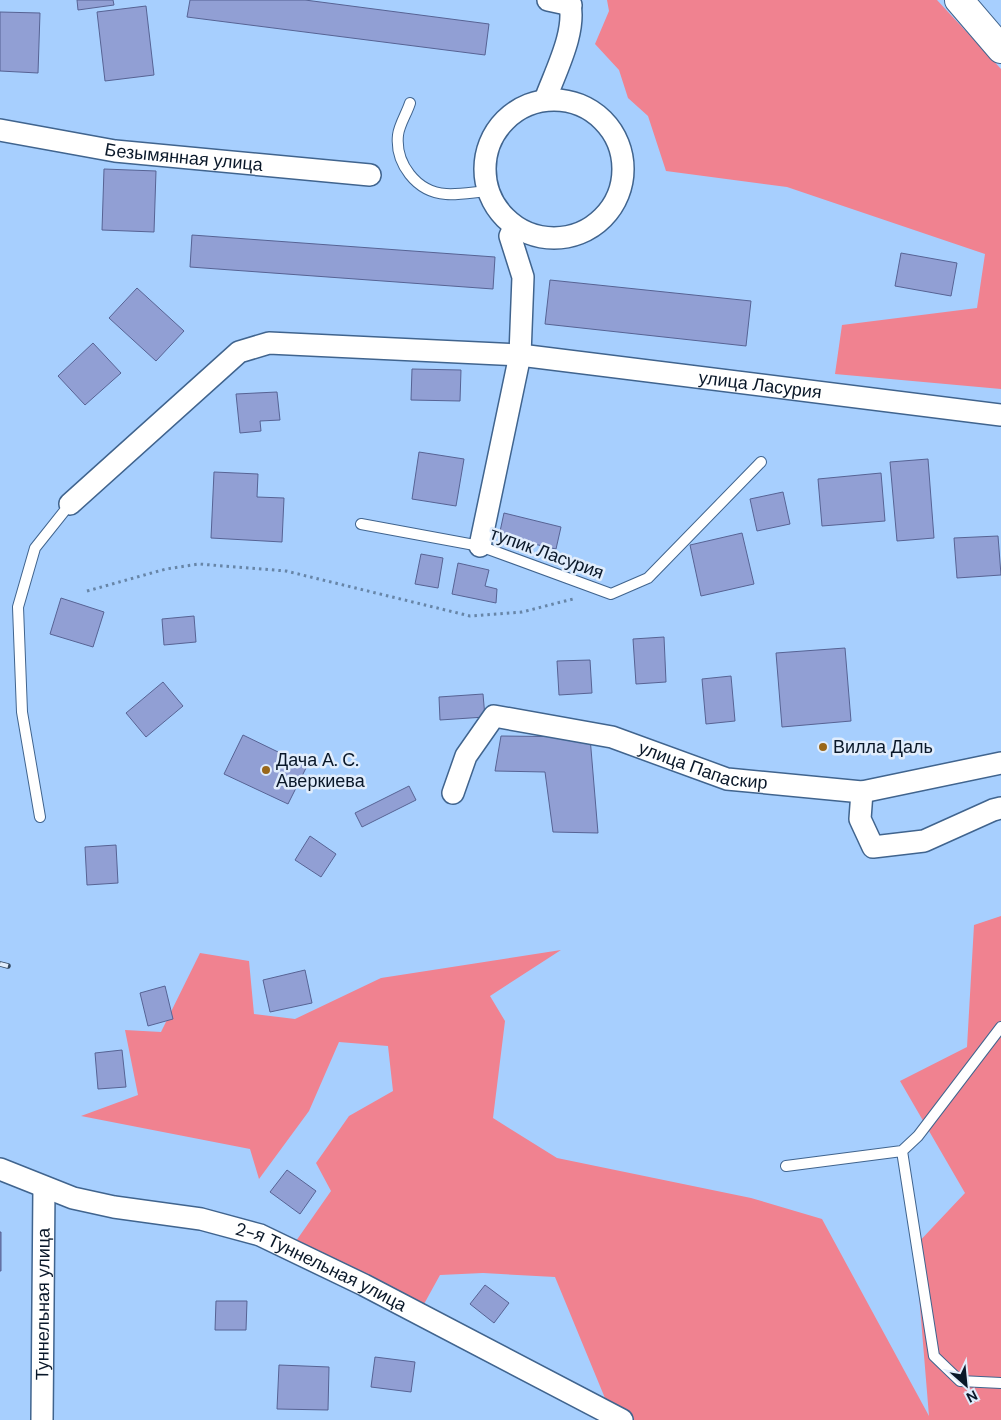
<svg xmlns="http://www.w3.org/2000/svg" width="1001" height="1420" viewBox="0 0 1001 1420" font-family="'DM Sans',sans-serif">
<style>
.green{fill:#f08290}
.building{fill:#919fd4;stroke:#576394}
.lines{fill:none;stroke-linecap:round;stroke-linejoin:round}
.service-casing{stroke:#40648e;stroke-width:12}
.minor-casing{stroke:#40648e;stroke-width:24}
.trunk-casing{stroke:#40648e;stroke-width:30}
.path{stroke:#6785a7;stroke-width:3;stroke-dasharray:2.5 4;stroke-linecap:butt}
.service{stroke:#fff;stroke-width:10}
.minor{stroke:#fff;stroke-width:21}
.trunk{stroke:#fff;stroke-width:28}
.rail-casing{stroke:#30455d;stroke-width:5.5}
.rail{stroke:#e1edfc;stroke-width:4;stroke-dasharray:11;stroke-linecap:butt}
.poi-dot{fill:#99671a;stroke:#e1edfc;stroke-width:2}
.labels{text-anchor:middle;stroke-width:5;stroke-linejoin:round;paint-order:stroke}
.street-label{font-size:18px;fill:#0a1829;stroke:#e1edfc}
.poi-label{font-size:18px;fill:#0a1829;stroke:#e1edfc;text-anchor:start}
</style>
<rect width="100%" height="100%" fill="#a7cffe"/>
<path class="green" d="M607,0H937L1001,69V389L835,374L842,325L977,308L985,254L787,187L666,171L648,116L628,98L619,70L595,44L609,11Z
M1001,916V1420H614L555,1277L483,1273L440,1275L424,1304L296,1241L331,1191L316,1163L349,1116L393,1091L388,1046L339,1042L309,1111L259,1179L250,1149L81,1116L138,1095L125,1030L161,1032L200,953L249,961L254,1014L295,1019L381,978L561,950L490,996L505,1021L493,1118L557,1158L751,1198L822,1219L929,1416L915,1246L965,1193L900,1081L967,1047L974,925Z"/>
<path class="building" d="M77,0H113L114,5L78,10Z
M190,0H305L489,24L485,55L187,17Z
M146,6L154,75L105,81L97,12Z
M0,12L40,13L38,73L0,71Z
M104,169L156,171L154,232L102,230Z
M192,235L495,257L493,289L190,267Z
M901,253L957,263L951,296L895,286Z
M550,280L751,301L746,346L545,324Z
M137,288L184,331L156,361L109,318Z
M93,343L121,373L85,405L58,376Z
M412,369L461,370L460,401L411,400Z
M277,392L280,420L260,421L261,431L240,433L236,394Z
M419,452L464,459L456,506L412,499Z
M928,459L934,538L897,541L890,462Z
M214,472L258,474L257,497L284,498L282,542L211,538Z
M881,473L885,521L822,526L818,479Z
M783,492L790,524L757,531L750,499Z
M504,513L561,527L556,549L499,536Z
M742,533L754,584L701,596L690,545Z
M998,536L1001,575L957,578L954,538Z
M421,554L443,558L438,588L415,584Z
M458,563L489,570L485,586L497,589L496,603L452,594Z
M61,598L104,612L93,647L50,634Z
M194,616L196,642L164,645L162,619Z
M664,637L666,682L636,684L633,639Z
M845,648L851,721L782,727L776,653Z
M590,660L592,693L559,695L557,661Z
M731,676L735,721L706,724L702,679Z
M163,682L183,706L146,737L126,713Z
M483,694L485,717L440,720L439,697Z
M243,735L307,766L288,804L224,774Z
M501,736L590,737L598,833L553,832L545,772L495,771Z
M409,786L416,800L362,827L355,813Z
M310,836L336,854L321,877L295,860Z
M116,845L118,883L87,885L85,847Z
M305,970L312,1003L270,1012L263,980Z
M165,986L173,1019L148,1026L140,993Z
M122,1050L126,1087L98,1089L95,1053Z
M287,1170L316,1191L300,1214L270,1192Z
M0,1232H1V1271H0Z
M485,1285L509,1303L494,1323L470,1304Z
M216,1301H247L246,1330H215Z
M375,1357L415,1362L411,1392L371,1387Z
M279,1365L329,1367L328,1410L277,1409Z"/>
<g class="lines">
<defs>
<path id="service" d="M410,103C407,113 399,125 398,135C395,163 416,192 446,194C459,195 474,192 488,191
M361,524L480,546L611,594L648,578L761,462
M40,817L22,712L18,607L35,548L70,504
M902,1151L934,1356L960,1381L1001,1383
M786,1166L902,1151L918,1136L1001,1027"/>
<g id="minor">
<path d="M548,0L571,5"/>
<path d="M545,100C555,72 578,30 569,0"/>
<circle cx="554" cy="169" r="69"/>
<path id="s1" d="M0,130L115,151L370,175"/>
<path id="s2" d="M70,504L239,352L269,343L520,355L1001,415"/>
<path d="M480,546L520,355L523,277L510,236L514,227"/>
<path d="M862,792L860,819L873,847L924,841L993,810L1001,808"/>
<path id="s3" d="M453,793L466,756L494,716L612,737L727,779L862,792L1001,763"/>
<path id="s4" d="M0,1169L73,1198L114,1207L201,1219L260,1235L364,1285L622,1420"/>
<path id="s5" d="M42,1420L44,1187"/>
</g>
<path id="trunk" d="M959,0L1001,49"/>
</defs>
<use href="#service" class="service-casing"/>
<use href="#minor" class="minor-casing"/>
<use href="#trunk" class="trunk-casing"/>
<path class="path" d="M87,591L166,569L199,564L286,571L470,616L522,612L573,599"/>
<use href="#service" class="service"/>
<use href="#minor" class="minor"/>
<use href="#trunk" class="trunk"/>
<defs>
<path id="rail" d="M0,964L8,966"/>
</defs>
<use href="#rail" class="rail-casing"/>
<use href="#rail" class="rail"/>
</g>
<g class="poi-dot">
<circle cx="823" cy="747" r="5"/>
<circle cx="266" cy="770" r="5"/>
</g>
<g class="labels">
<g class="street-label">
<text dy="6" stroke="none"><textPath href="#s1" startOffset="186">Безымянная улица</textPath></text>
<text dy="6" stroke="none"><textPath href="#s2" startOffset="752">улица Ласурия</textPath></text>
<text transform="translate(547 553) rotate(20)" y="6">тупик Ласурия</text>
<text dy="6" stroke="none"><textPath href="#s3" startOffset="304">улица Папаскир</textPath></text>
<text dy="6" stroke="none"><textPath href="#s4" startOffset="338">2-я Туннельная улица</textPath></text>
<text dy="6" stroke="none"><textPath href="#s5" startOffset="116">Туннельная улица</textPath></text>
</g>
<g class="poi-label">
<text x="833" y="753">Вилла Даль</text>
<text x="276" y="766">Дача А. С.<tspan x="276" dy="21">Аверкиева</tspan></text>
</g>
</g>
<g transform="translate(966 1385) rotate(153)" stroke="#e1edfc" stroke-width="4" paint-order="stroke">
<path d="M0-4L9 19L0 12L-9 19Z" fill="#0a1829"/>
<text y="-8" font-size="14" font-weight="bold" text-anchor="middle" fill="#0a1829">N</text>
</g>
</svg>
